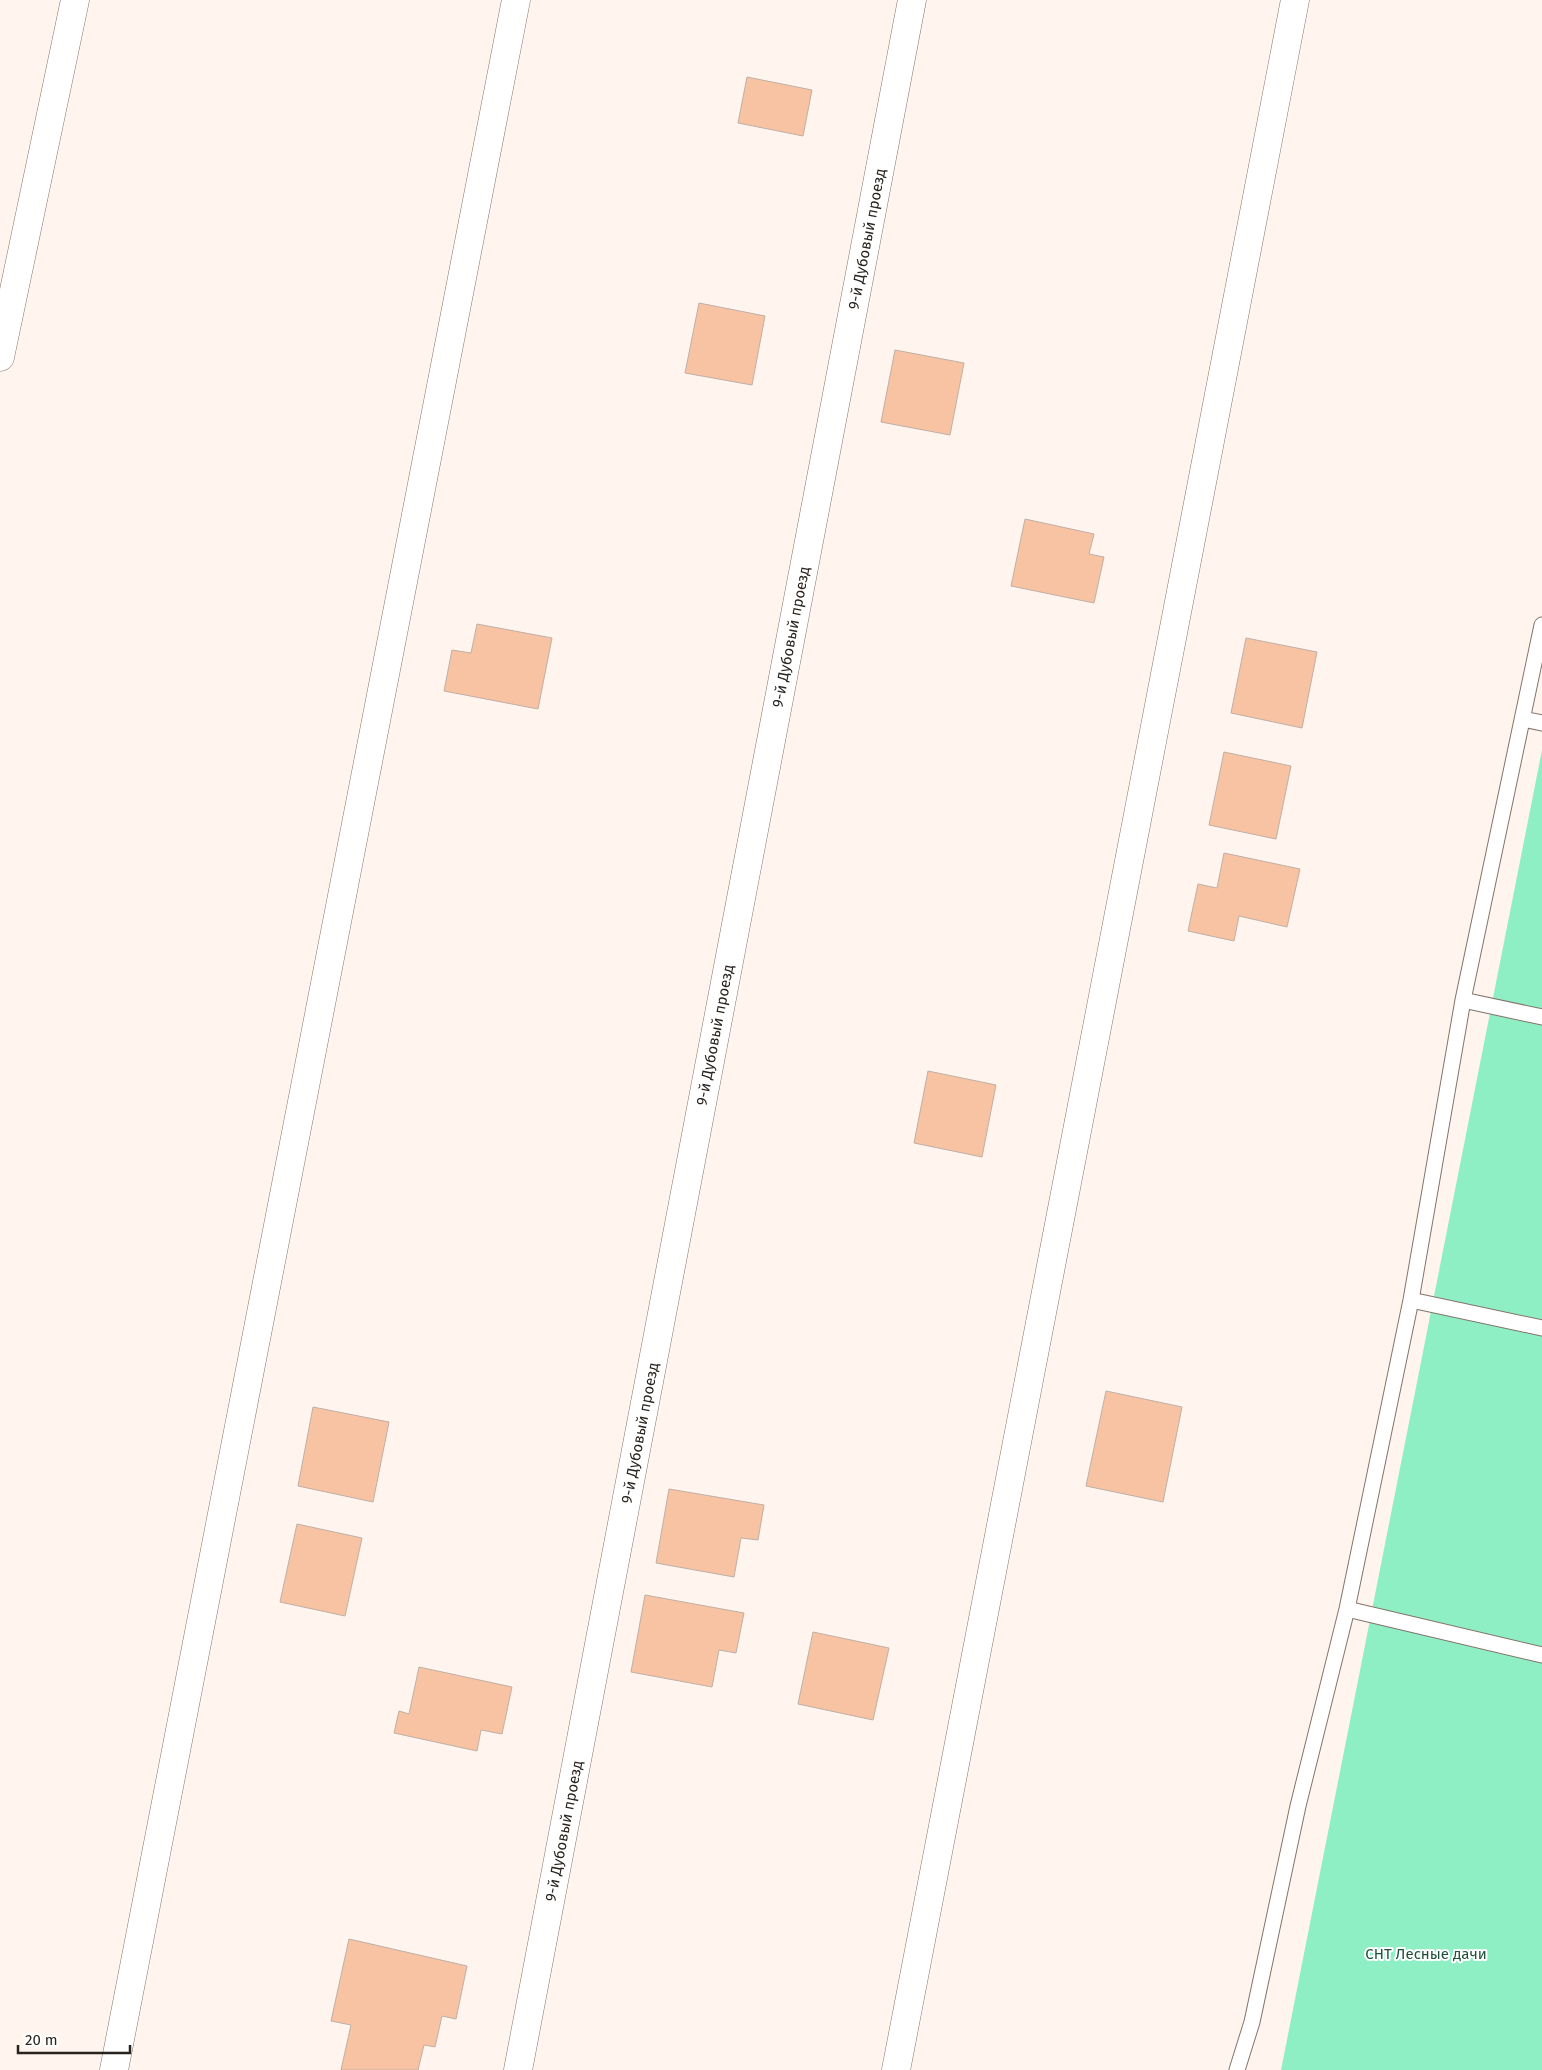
<svg xmlns="http://www.w3.org/2000/svg" width="1542" height="2070" viewBox="0 0 1542 2070" font-family="'Fira Sans',sans-serif">
<style>
.green{fill:#8eefc5}
.building{fill:#f8c3a3;stroke:#bfafa5}
.lines{fill:none;stroke-linecap:round;stroke-linejoin:round}
.service-casing{stroke:#83746b;stroke-width:17}
.minor-casing{stroke:#83746b;stroke-width:29}
.service{stroke:#fff;stroke-width:15}
.minor{stroke:#fff;stroke-width:28}
.labels{text-anchor:middle;stroke-width:4;stroke-linejoin:round;paint-order:stroke}
.street-label{font-size:15px;fill:#29231f;stroke:#fff}
.park-label{font-size:15px;fill:#21503d;stroke:#fff}
</style>
<rect width="100%" height="100%" fill="#fff4ee"/>
<path class="green" d="M1542,750V2070H1281Z"/>
<path class="building" d="M747,77L812,90L803,136L738,123Z
M699,303L765,316L752,385L685,373Z
M895,350L964,363L950,435L881,422Z
M1025,519L1094,534L1089,554L1104,557L1094,603L1011,586Z
M477,624L552,638L538,709L444,691L452,650L471,653Z
M1246,638L1317,652L1302,728L1231,713Z
M1224,752L1291,766L1276,839L1209,825Z
M1224,853L1300,869L1287,927L1239,916L1234,941L1188,931L1198,884L1217,888Z
M928,1071L996,1085L982,1157L914,1143Z
M1106,1391L1182,1407L1163,1502L1086,1486Z
M313,1407L389,1422L373,1502L298,1486Z
M669,1489L764,1505L758,1540L741,1538L734,1577L656,1563Z
M297,1524L362,1538L345,1616L280,1602Z
M645,1595L744,1613L736,1653L719,1650L712,1687L631,1672Z
M813,1632L889,1648L873,1720L798,1704Z
M419,1667L512,1687L502,1734L481,1730L477,1751L394,1733L399,1711L409,1714Z
M349,1939L467,1966L456,2019L442,2016L435,2047L424,2045L418,2070H341L351,2025L331,2021Z"/>
<g class="lines">
<defs>
<path id="service" d="M1523,719L1542,723
M1463,1000L1542,1017
M1411,1300L1542,1328
M1347,1609L1542,1655
M1237,2070L1252,2022L1298,1806L1347,1609L1411,1300L1463,1000L1542,625"/>
<path id="minor" d="M0,357L75,0
M114,2070L516,0
M518,2070L912,0
M896,2070L1295,0"/>
</defs>
<use href="#service" class="service-casing"/>
<use href="#minor" class="minor-casing"/>
<use href="#service" class="service"/>
<use href="#minor" class="minor"/>
</g>
<g class="labels">
<g class="street-label">
<text transform="translate(867 239) rotate(-79)" y="5">9-й Дубовый проезд</text>
<text transform="translate(791 637) rotate(-79)" y="5">9-й Дубовый проезд</text>
<text transform="translate(715 1035) rotate(-79)" y="5">9-й Дубовый проезд</text>
<text transform="translate(640 1433) rotate(-79)" y="5">9-й Дубовый проезд</text>
<text transform="translate(564 1831) rotate(-79)" y="5">9-й Дубовый проезд</text>
</g>
<g class="park-label">
<text x="1426" y="1959">СНТ Лесные дачи</text>
</g>
</g>
<path d="M18 2045v8h112v-8" fill="none" stroke="#29231f" stroke-width="2.5"/>
<text x="25" y="2045" font-size="15" fill="#29231f" stroke="#ffffff" stroke-width="4" paint-order="stroke">20 m</text>
</svg>
